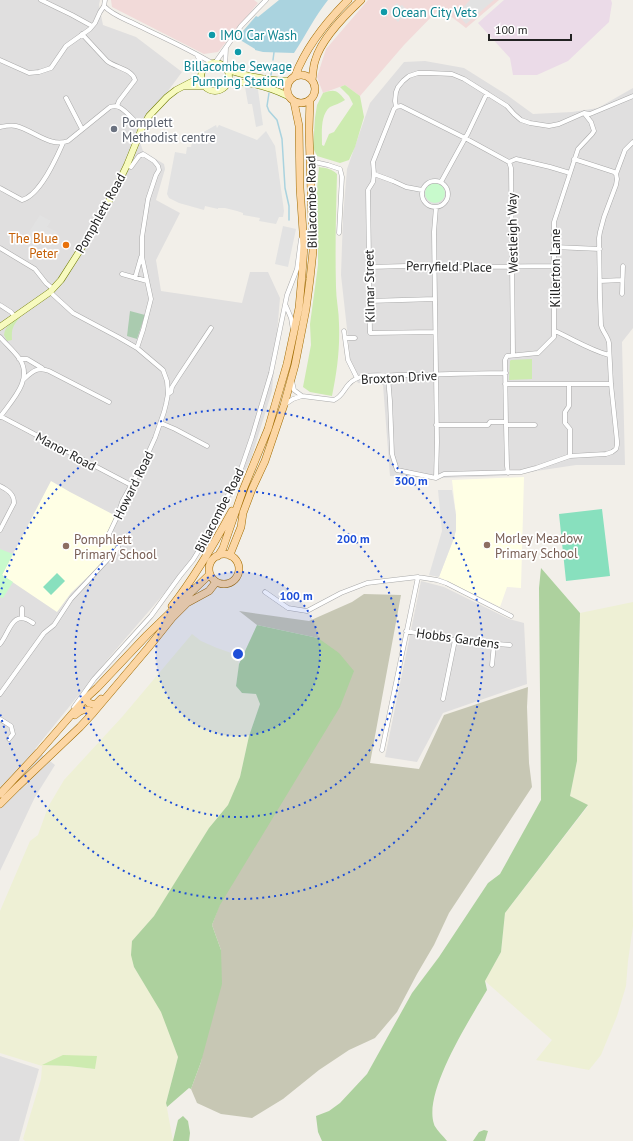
<svg xmlns="http://www.w3.org/2000/svg" width="633" height="1141" viewBox="0 0 633 1141" font-family="'PT Sans',sans-serif">
<style>
.residential{fill:#e0dfdf}
.commercial{fill:#f2dad9}
.industrial{fill:#ebdbe8}
.education{fill:#ffffe5}
.construction{fill:#c7c7b4}
.farmland{fill:#eef0d5;fill-rule:evenodd}
.grass{fill:#cdebb0}
.forest{fill:#add19e}
.cemetery{fill:#aacbaf}
.park{fill:#c8facc}
.pitch{fill:#88e0be}
.parking{fill:#e2e2e2}
.water{fill:#aad3df}
.lines{fill:none;stroke-linecap:round;stroke-linejoin:round}
.stream{stroke:#aad3df;stroke-width:1.5}
.street-casing{stroke:#a9a9a9;stroke-width:5}
.secondary-casing{stroke:#707d05;stroke-width:7}
.primary-casing{stroke:#a06b00;stroke-width:8}
.street{stroke:#fff;stroke-width:4}
.secondary{stroke:#f7fabf;stroke-width:6}
.primary{stroke:#fcd6a4;stroke-width:7}
.ring{fill:none;stroke:#1d4ed8;stroke-width:2;stroke-dasharray:2 4}
.culture-dot{fill:#0f9aa8;stroke:#fff;stroke-width:1.5}
.worship-dot{fill:#6b7280;stroke:#fff;stroke-width:1.5}
.food-dot{fill:#e8710a;stroke:#fff;stroke-width:1.5}
.education-dot{fill:#8d6e63;stroke:#fff;stroke-width:1.5}
.labels{text-anchor:middle;stroke-width:3.5;stroke-linejoin:round;paint-order:stroke}
.culture-label{font-size:13px;fill:#0d838f;stroke:#fff;text-anchor:start}
.worship-label{font-size:13px;fill:#5b616d;stroke:#fff;text-anchor:start}
.street-label{font-size:13px;fill:#222;stroke:#fff}
.food-label{font-size:13px;fill:#c56008;stroke:#fff;text-anchor:end}
.education-label{font-size:13px;fill:#785e54;stroke:#fff;text-anchor:start}
.centre{fill:#1d4ed8;stroke:#fff;stroke-width:2}
.ring-label{font-size:12px;text-anchor:middle;font-weight:bold;fill:#1d4ed8;stroke:#fff;stroke-width:3.5;stroke-linejoin:round;paint-order:stroke}
</style>
<rect width="100%" height="100%" fill="#f2efe9"/>
<path class="residential" d="M0,0H100L99,5L103,25L136,37L182,72L137,133L143,151L164,164L165,169L156,200L180,213L156,260L161,291L242,303L250,272H268L280,298L272,391L251,459L209,541L107,660L35,749L55,765L35,797L0,871Z
M425,61L464,68L507,95L533,114L572,112L598,108L633,88V328L622,342L625,465H576L503,476L441,478L390,476L383,385L358,383L352,374L341,275L343,217L347,169L370,103L404,62Z
M421,581L444,587L509,619L524,623L527,684L443,713L417,762L385,757Z
M0,1056L39,1069L19,1141H0Z"/>
<path class="commercial" d="M111,0H254L258,3L218,52L204,54L112,7Z
M368,0H499L466,28L440,8L404,45L360,96L345,85L323,93L317,77L326,49Z"/>
<path class="industrial" d="M504,0H611L612,3L609,22L568,61L537,75H513L510,58L478,23Z"/>
<path class="education" d="M524,477L521,588L507,587L500,607L439,577L454,538L456,530V515L452,480Z
M51,481L70,492L116,516L106,535L107,537L114,542L115,548L103,562L71,593L57,612L2,575Z"/>
<path class="construction" d="M364,594L401,595L370,763L419,769L444,715L528,687L527,707L529,763L532,787L449,913L434,945L417,974L397,1012L375,1038L349,1050L319,1070L283,1099L252,1118L221,1114L197,1103L191,1089L201,1062L221,950L212,925L318,638L257,625L239,611L309,621L352,602Z"/>
<path class="farmland" d="M633,602L632,888L633,926L628,961L626,986L617,1016L601,1055L589,1070L536,1060L552,1040L485,981L501,952L505,913L588,806L570,796L577,761L580,613Z
M192,634L201,641L217,648L237,655L239,664L236,686L242,693L257,694L260,704L249,736L240,777L228,806L155,915L132,941L134,967L162,1012L178,1057L166,1103L173,1141H25L23,1139L41,1079L42,1066L0,1053V911L30,841L38,835L48,807L64,780L122,717ZM63,1056H96L95,1069L68,1066L43,1065Z"/>
<path class="grass" d="M345,85L360,96L364,117L355,147L349,160L340,163L317,156L313,148L315,118L317,105L323,93C335,89 337,90 345,100C341,103 334,105 330,107C320,115 322,133 322,145L324,146L329,134L334,132L353,104L349,96L340,87Z
M319,167C326,168 332,169 337,174C336,212 335,249 336,287C336,299 339,311 339,324C340,349 337,372 332,396L310,392L303,387L311,345L310,324L318,265V230L316,200Z
M21,316C14,325 11,327 12,340L7,341L4,335C5,325 13,322 21,316Z
M532,359V379L509,380L510,361L511,360Z
M63,1055L97,1056L95,1069L68,1066L42,1065Z"/>
<path class="forest" d="M541,568L580,613L577,761L570,796L588,805L505,913L501,952L485,981L487,990C470,1019 423,1092 434,1124C434,1127 444,1137 447,1141H322L318,1132L316,1116L329,1111L340,1103L367,1074L412,993L439,957L488,883L500,874L541,800L539,588Z
M257,625L318,638L339,653L354,671L340,707L220,905L212,925L221,950L222,984L201,1062L191,1089L189,1088L167,1107L166,1103L178,1057L161,1012L134,967L131,955L132,941L154,916L209,828L228,805L240,777L249,736L260,704L256,694L242,693L236,686L239,664Z
M183,1116L188,1121L190,1133L189,1141H173L178,1120Z
M484,1130L488,1131L485,1141H473L479,1132Z"/>
<path class="cemetery" d="M130,311L145,315L137,339L127,336Z"/>
<path class="park" d="M425 193a10 10 0 1 1 20 0a10 10 0 1 1-20 0Z
M0,549L13,554L2,575L13,582L3,598L0,597Z"/>
<path class="pitch" d="M602,509L610,576L566,581L559,514Z
M57,573L65,581L51,595L43,587Z"/>
<path class="parking" d="M470,0H494L466,24L457,14Z
M397,3L400,6L402,5L408,11L398,22L390,14V10Z
M245,87H251L258,90L263,125L256,127L252,104H248Z
M216,125L217,128L219,125L257,140L266,131L275,146L284,211L283,217H279L276,224L259,221L260,218L243,215V213L237,211L225,208H218V209L205,206L204,210L179,203L169,198L167,194L175,152L186,154L187,147H191L192,143L197,141L195,137Z
M40,215L51,221L47,227L57,232L50,247L27,235Z
M283,226L296,229L288,267L275,264Z
M438,490H452L456,515V530L454,538L439,577L429,575L442,531Z"/>
<path class="water" d="M279,0H328C315,16 306,35 294,53L263,52L255,50V49L237,38L256,16L258,17Z"/>
<g class="lines">
<path class="stream" d="M273,60L274,52
M271,75L272,68
M269,93L267,106L269,111L277,120L282,139L285,188L289,206V220"/>
<defs>
<path id="street" d="M41,0L72,15L92,26
M104,6C113,16 128,20 139,26C164,38 189,49 212,63
M104,6L105,0
M82,34L107,61C116,68 132,69 135,80L119,101L117,106
M197,55L200,61L203,70
M0,60L29,73L39,72L51,68L66,46L90,29L95,23L100,12L104,6
M215,63L241,26L266,0
M225,68L226,48
M66,98L82,129
M396,107L401,106L465,138L509,162L511,168L513,355
M396,107L394,109L373,162L374,174L373,182L368,190L370,333L435,332
M396,107L395,101L396,92L398,87L403,81L409,76L418,73H430L452,74L464,79L507,106L514,114L521,120L530,123L549,126L559,124L584,113L590,114L633,96
M0,127C5,126 11,125 16,126C33,130 50,148 68,141L110,107C113,106 116,106 119,107C126,110 136,123 142,128
M574,159L614,172L616,174
M310,161L328,165L340,169L342,177L339,233
M509,162L516,159L550,167L570,173
M127,165L131,167L139,156L143,154L154,161L158,166L159,170L156,175L148,199L142,237V257L151,299L143,330L137,348
M374,174L393,181L406,187L422,190
M422 194a13 13 0 1 1 26 0a13 13 0 1 1-26 0Z
M441,182L468,133L487,93
M0,188L22,200C40,195 56,159 63,143
M554,247L600,249
M0,248L35,269L46,283L53,289
M369,267L407,266L463,267L554,266
M122,274L147,281
M135,278L141,257
M600,281L622,280
M622,294L623,266
M369,301L435,299
M0,305L11,312L15,317
M286,306L291,318L293,330
M344,331L348,360L357,378
M555,331C573,339 590,350 609,355
M0,337C6,344 14,351 19,358C34,379 12,400 0,417
M345,338H355
M19,359H27L42,368
M388,377L390,401L392,454L397,470L436,478L444,474L521,472L536,468L570,456L606,454L612,452L616,449L617,445V441L611,384L609,343C608,336 602,331 601,325L600,298L599,238L600,232L604,217L616,185L617,179L616,174L625,150L633,142
M23,380C32,372 37,366 49,371L109,402
M292,381L294,390L302,396
M505,384H611
M569,384V406L565,412V423L570,429V456
M168,394L171,392L172,387L179,376L211,328
M284,405L293,399L302,396L334,400C343,396 343,390 349,384C361,371 382,377 397,375C433,375 469,373 506,373
M0,416L131,485
M161,423L175,429L207,446
M436,425H488L490,422H506
M506,425H535
M508,473L507,466L506,425L505,360L507,356L538,353L554,337V222L578,149L592,134L594,131L591,122L584,113
M436,478L437,442L434,232L436,207
M0,486C8,490 14,494 14,503L0,530
M265,592L288,608L307,611L341,593L367,583L418,577L437,580L446,583L511,616
M22,618V608
M406,631L459,641L510,645
M0,644C10,632 12,608 33,623
M492,665L494,644
M0,694L44,633L54,625L71,599L110,557L118,548V543L110,537L109,534L118,515L122,502L145,460L155,438L164,412L166,404L168,394L167,381L163,370L137,348L118,337L73,313L50,292
M443,699L455,640
M74,707L94,679L151,616L180,576L193,560L209,534L241,469L252,437L271,373L287,295L297,269L301,239
M0,719L11,726L13,734L9,739
M382,750L418,577"/>
<path id="secondary" d="M201 77a14 14 0 1 1 28 0a14 14 0 1 1-28 0Z
M227,70C247,76 268,81 289,81
M227,83C248,80 269,87 288,96
M186,86H204
M0,327L50,292L61,280L84,244L113,194L127,165L142,128L149,116L167,97L176,90L201,77"/>
<path id="primary" d="M287 89a14 14 0 1 1 28 0a14 14 0 1 1-28 0Z
M295,76C306,47 327,21 348,0
M312,80C313,74 313,67 315,61C321,39 344,16 361,0
M209 569a15 15 0 1 1 30 0a15 15 0 1 1-30 0Z
M218,556L223,548L243,490L268,429L287,364L299,308L302,275L304,246L300,188L299,126L294,102
M231,556V552L241,527L243,513L252,489L265,461L284,405L295,365L306,309L310,279L313,251L309,130L310,100
M172,606C195,577 214,544 232,511
M85,699L89,703L95,705L101,699
M75,715C81,710 86,707 93,713
M0,794L39,752L85,699L97,688L147,635L210,574
M0,804L17,787L80,727L93,713L148,648L172,618L187,603L209,591L216,582"/>
</defs>
<use href="#street" class="street-casing"/>
<use href="#secondary" class="secondary-casing"/>
<use href="#primary" class="primary-casing"/>
<use href="#street" class="street"/>
<use href="#secondary" class="secondary"/>
<use href="#primary" class="primary"/>
</g>
<circle cx="238" cy="654" r="82" fill="#1d4ed8" fill-opacity=".12"/>
<g class="ring">
<circle cx="238" cy="654" r="82"/>
<circle cx="238" cy="654" r="163"/>
<path d="M0 595A245 245 0 1 1 0 713"/>
</g>
<g class="culture-dot">
<circle cx="384" cy="12" r="4"/>
<circle cx="212" cy="35" r="4"/>
<circle cx="238" cy="52" r="4"/>
</g>
<circle class="worship-dot" cx="114" cy="129" r="4"/>
<circle class="food-dot" cx="66" cy="245" r="4"/>
<g class="education-dot">
<circle cx="487" cy="545" r="4"/>
<circle cx="66" cy="546" r="4"/>
</g>
<g class="labels">
<g class="culture-label">
<text x="392" y="17">Ocean City Vets</text>
<text x="220" y="40">IMO Car Wash</text>
<text x="238" y="71" text-anchor="middle">Billacombe Sewage<tspan x="238" dy="15">Pumping Station</tspan></text>
</g>
<g class="worship-label">
<text x="122" y="127">Pomplett<tspan x="122" dy="15">Methodist centre</tspan></text>
</g>
<g class="street-label">
<text transform="translate(311 202) rotate(-91)" y="5">Billacombe Road</text>
<text transform="translate(100 213) rotate(-61)" y="5">Pomphlett Road</text>
<text transform="translate(512 233) rotate(-91)" y="5">Westleigh Way</text>
<text transform="translate(449 266) rotate(1)" y="5">Perryfield Place</text>
<text transform="translate(555 268) rotate(-90)" y="5">Killerton Lane</text>
<text transform="translate(369 286) rotate(-91)" y="5">Kilmar Street</text>
<text transform="translate(399 377) rotate(-3)" y="5">Broxton Drive</text>
<text transform="translate(66 451) rotate(28)" y="5">Manor Road</text>
<text transform="translate(133 485) rotate(-64)" y="5">Howard Road</text>
<text transform="translate(219 510) rotate(-63)" y="5">Billacombe Road</text>
<text transform="translate(458 638) rotate(8)" y="5">Hobbs Gardens</text>
</g>
<g class="food-label">
<text x="58" y="243">The Blue<tspan x="58" dy="15">Peter</tspan></text>
</g>
<g class="education-label">
<text x="495" y="543">Morley Meadow<tspan x="495" dy="15">Primary School</tspan></text>
<text x="74" y="544">Pomphlett<tspan x="74" dy="15">Primary School</tspan></text>
</g>
</g>
<circle cx="238" cy="654" r="6" class="centre"/>
<g class="ring-label">
<text x="411" y="485">300 m</text>
<text x="353" y="543">200 m</text>
<text x="296" y="600">100 m</text>
</g>
<path d="M489 34v6h82v-6" fill="none" stroke="#222222" stroke-width="2"/>
<text x="495" y="34" font-size="12" fill="#222222" stroke="#ffffff" stroke-width="3" paint-order="stroke">100 m</text>
</svg>
